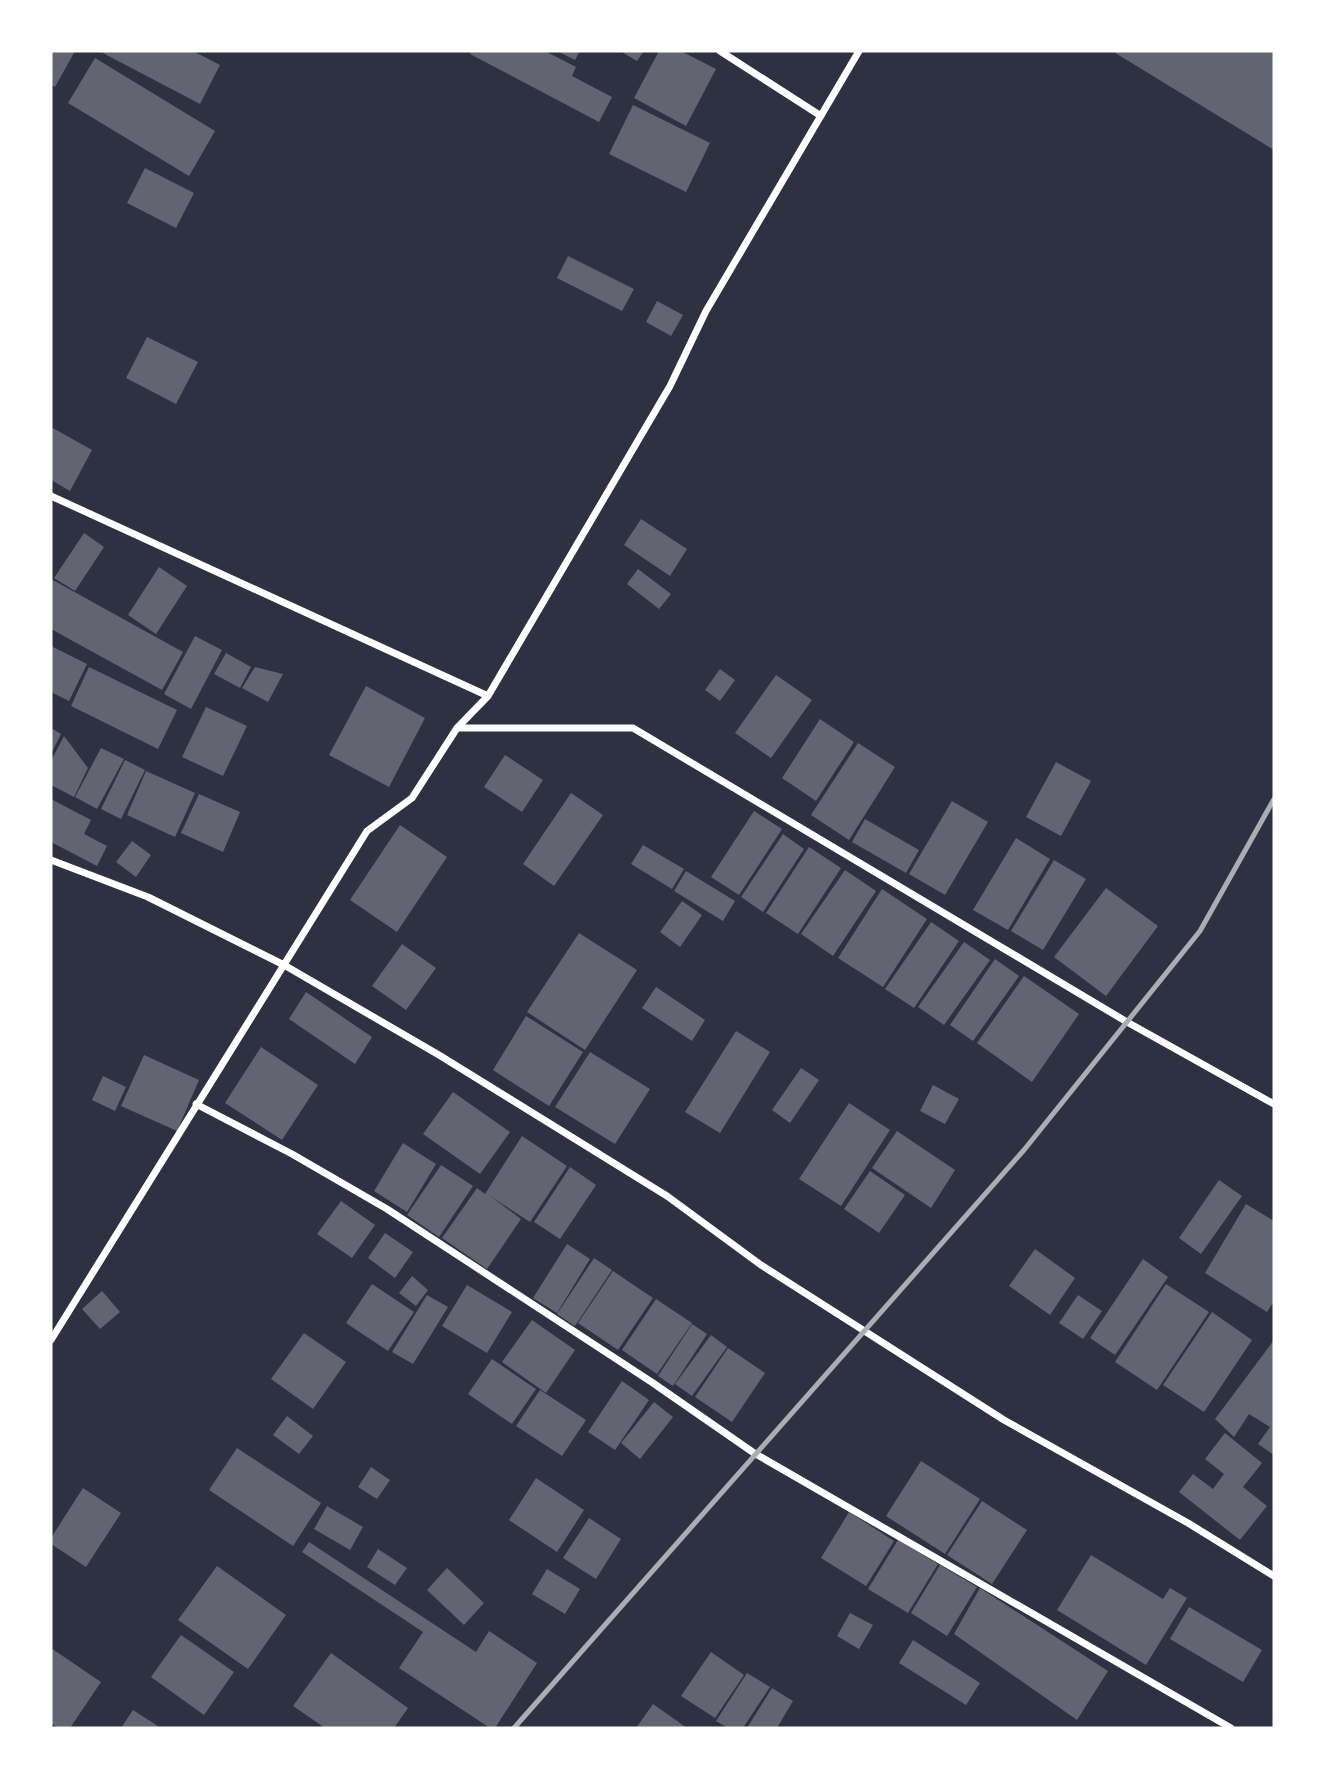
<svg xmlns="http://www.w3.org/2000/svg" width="1325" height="1779" viewBox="0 0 1325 1779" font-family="Cabin,sans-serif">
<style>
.building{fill:#626471}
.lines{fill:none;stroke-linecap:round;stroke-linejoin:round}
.minor{stroke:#fff;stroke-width:7}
.rail{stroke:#abadb3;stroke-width:5}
</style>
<rect width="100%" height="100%" fill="#2d3142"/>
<path class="building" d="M51,51H75L55,87L51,85Z
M99,51H193L220,65L200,104Z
M472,51H545L576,67L572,76L612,97L599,122L470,54Z
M557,51H580L575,60Z
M620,51H644L637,61Z
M659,51H681L716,69L686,126L634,98Z
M1112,51H1274V150Z
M95,58L215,131L189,176L68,103Z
M633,105L710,143L686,192L609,154Z
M145,168L194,193L176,228L127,203Z
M568,256L634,289L622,311L557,278Z
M657,301L683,315L671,336L646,322Z
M147,337L198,362L176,404L126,378Z
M51,427L92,450L70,491L51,480Z
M641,519L687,549L670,576L624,545Z
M84,533L104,547L75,591L54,578Z
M159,567L187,586L156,634L128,615Z
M638,569L671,594L659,609L627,584Z
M51,579L183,652L162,690L51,629Z
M195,636L222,650L191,709L164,694Z
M51,646L87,664L69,701L51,692Z
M226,653L251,667L240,688L214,674Z
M89,667L177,710L158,749L71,706Z
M255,667L283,674L268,702L242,688Z
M720,669L735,680L720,701L705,690Z
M776,675L812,700L771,758L735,733Z
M366,686L425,718L389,787L329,755Z
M206,707L247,726L223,776L182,757Z
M820,719L854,742L816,801L782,778Z
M51,728L61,734L51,754Z
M64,736L88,768L74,797L51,785V761Z
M858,743L895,767L849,840L811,815Z
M101,748L124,759L97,809L75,797Z
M505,755L543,780L522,812L484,787Z
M125,760L145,770L121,819L101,809Z
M1056,762L1091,781L1061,836L1026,817Z
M146,771L195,793L175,837L127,815Z
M571,793L603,815L554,886L523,864Z
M199,794L240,812L223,852L181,833Z
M51,799L91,820L84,834L107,846L97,866L51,842Z
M952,801L988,822L945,895L909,874Z
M754,811L782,829L739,895L711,877Z
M865,819L919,850L906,873L852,842Z
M400,825L447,857L397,932L350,900Z
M783,834L804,849L763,912L741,897Z
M1016,838L1050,859L1008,930L973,910Z
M132,841L151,855L136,877L116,862Z
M643,845L684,869L672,889L631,864Z
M809,847L841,868L798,934L766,913Z
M1054,860L1086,879L1043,950L1011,931Z
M845,870L876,891L833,956L801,934Z
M686,871L735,901L723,921L674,891Z
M1106,888L1158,926L1106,996L1054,957Z
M882,889L927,919L883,987L838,958Z
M682,901L702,915L680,947L660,932Z
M931,922L959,941L914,1008L885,989Z
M579,933L637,970L585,1050L527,1012Z
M964,942L990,960L944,1025L918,1007Z
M402,944L436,968L406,1010L372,986Z
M995,959L1019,976L973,1041L950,1025Z
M1024,976L1079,1014L1032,1082L977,1043Z
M656,987L705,1020L692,1041L642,1008Z
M306,992L372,1037L355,1064L289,1019Z
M526,1016L583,1052L549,1106L493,1070Z
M736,1031L770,1052L720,1133L685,1112Z
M261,1047L318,1085L282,1140L225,1103Z
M590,1052L650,1089L615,1144L555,1107Z
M144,1055L199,1080L177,1131L121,1106Z
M801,1068L819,1080L790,1123L772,1110Z
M103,1076L126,1087L115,1111L92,1100Z
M933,1085L959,1099L945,1124L920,1111Z
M453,1092L510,1132L480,1174L423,1134Z
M849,1103L890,1130L841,1206L799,1179Z
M897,1131L955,1170L931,1208L872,1168Z
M522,1136L567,1166L530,1222L490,1196L521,1219L487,1269L442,1238L477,1188L485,1194Z
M403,1143L436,1164L407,1212L374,1191Z
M441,1165L473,1186L439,1237L407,1215Z
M570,1167L596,1185L560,1239L534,1222Z
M870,1171L905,1195L879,1233L844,1209Z
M1219,1180L1242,1196L1201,1254L1179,1238Z
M341,1201L375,1225L352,1258L317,1234Z
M1246,1204L1274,1221V1301L1267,1312L1205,1273Z
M385,1233L413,1252L395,1278L368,1258Z
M567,1244L590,1259L557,1313L533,1298Z
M1035,1249L1075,1278L1050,1315L1009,1286Z
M594,1258L612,1270L575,1326L557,1314Z
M1143,1259L1168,1277L1115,1355L1090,1338Z
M613,1271L653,1298L618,1350L578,1323Z
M412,1276L428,1290L416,1306L399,1293Z
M372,1284L414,1312L388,1351L346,1323Z
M1166,1284L1209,1312L1157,1390L1115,1362Z
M467,1285L512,1312L487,1353L442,1326Z
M102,1291L120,1312L100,1329L82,1309Z
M427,1295L448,1307L413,1364L392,1352Z
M1078,1295L1102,1311L1083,1339L1059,1323Z
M656,1299L692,1323L657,1374L622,1350Z
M1212,1312L1252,1340L1204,1412L1163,1385Z
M532,1320L575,1350L546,1393L502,1362Z
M692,1324L707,1334L673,1386L658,1376Z
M304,1333L346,1362L313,1409L271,1379Z
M711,1335L727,1347L692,1396L675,1384Z
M1274,1340V1455L1258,1444L1270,1427L1249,1414L1234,1437L1215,1419Z
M728,1348L765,1373L732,1422L695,1397Z
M492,1359L536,1389L512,1424L468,1394Z
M622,1381L649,1400L615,1450L588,1432Z
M540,1390L586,1420L562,1456L516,1426Z
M654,1402L673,1417L640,1459L621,1443Z
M287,1416L313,1436L299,1454L273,1435Z
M1225,1433L1262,1463L1243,1487L1267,1506L1240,1540L1179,1492L1193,1474L1213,1489L1224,1474L1205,1459Z
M237,1448L321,1503L293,1546L209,1490Z
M921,1461L980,1499L945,1554L886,1516Z
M371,1467L390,1480L377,1499L358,1487Z
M536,1478L584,1510L557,1552L509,1520Z
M83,1488L121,1513L86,1567L51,1544V1538Z
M982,1501L1027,1530L992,1584L947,1555Z
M327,1506L363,1527L350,1550L314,1529Z
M849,1512L894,1541L866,1586L821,1558Z
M589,1518L621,1539L596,1579L563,1558Z
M898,1540L938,1564L908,1613L868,1589Z
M309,1542L476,1652L489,1631L537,1663L495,1728H490L399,1668L423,1632L302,1552Z
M378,1549L407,1568L395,1585L367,1567Z
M1091,1555L1163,1599L1170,1588L1187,1598L1146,1665L1057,1610Z
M940,1565L977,1587L947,1636L911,1613Z
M217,1566L286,1615L248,1669L178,1620Z
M447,1568L484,1603L464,1625L427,1590Z
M547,1569L580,1589L565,1614L532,1594Z
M980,1588L1108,1671L1077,1720L954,1634Z
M1189,1607L1262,1650L1243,1682L1170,1639Z
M850,1613L873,1625L859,1649L837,1636Z
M181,1635L234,1672L204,1715L151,1677Z
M913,1640L980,1683L966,1705L899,1663Z
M51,1648L101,1682L70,1728H58L51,1723Z
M711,1652L744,1675L715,1718L681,1696Z
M331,1653L408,1708L394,1728H325L293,1706Z
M747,1673L770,1687L743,1728H728L716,1721Z
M772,1688L793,1701L777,1728H747Z
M653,1704L687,1728H636Z
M133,1710L161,1728H121Z"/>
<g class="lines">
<path class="minor" d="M720,51L821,116
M51,496L488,696L457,728H633L1127,1022L1274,1104
M488,696L670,386L706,311L859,51
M51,860L148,897L284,965L439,1055L667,1196L761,1265L1004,1420L1188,1523L1274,1576
M196,1104L292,1154L387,1209L653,1383L754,1453L1231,1728
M51,1340L367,831L412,798L457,728"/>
<path class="rail" d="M514,1728L1024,1150L1200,931L1274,799"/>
</g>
<rect width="1325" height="1779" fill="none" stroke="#ffffff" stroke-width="105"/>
</svg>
